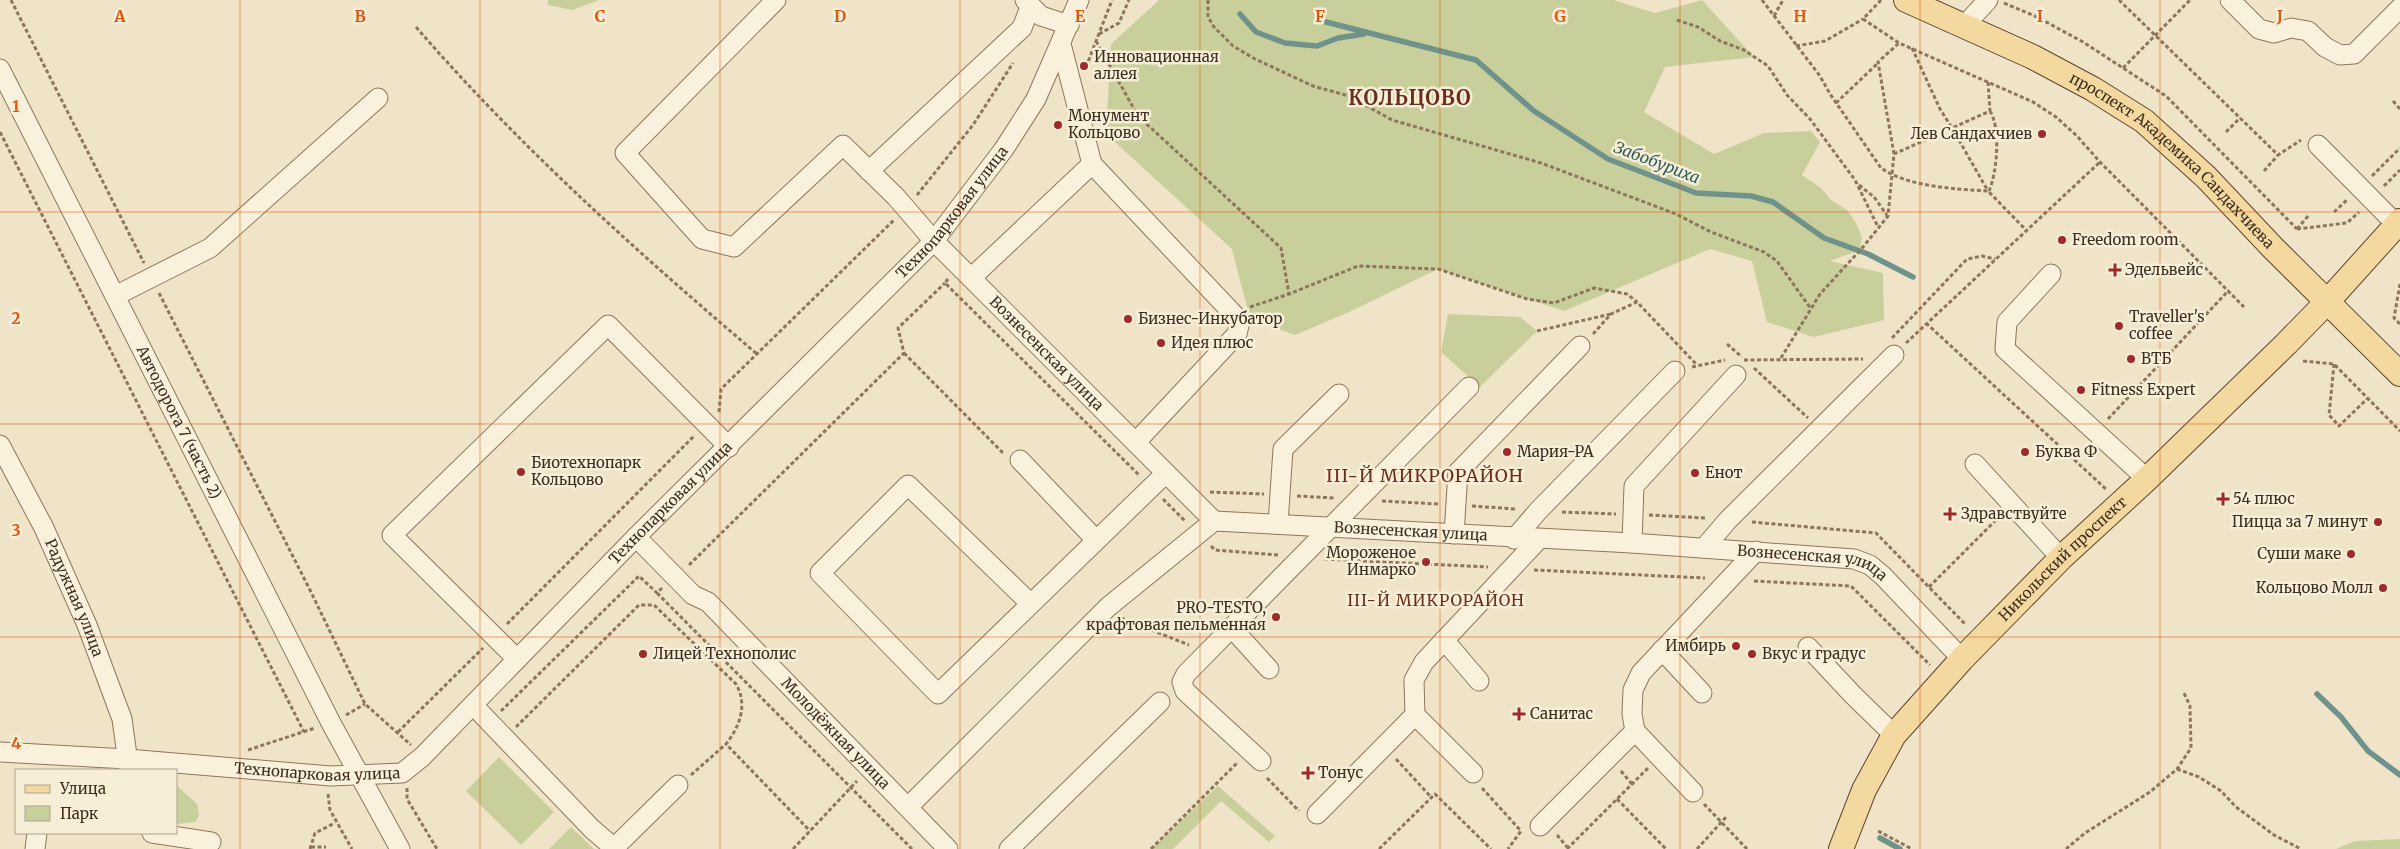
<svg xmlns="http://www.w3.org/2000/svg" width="2400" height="849" viewBox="0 0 2400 849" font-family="Merriweather,serif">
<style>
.green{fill:#c9cf9b}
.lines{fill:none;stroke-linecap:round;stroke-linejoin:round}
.stream{stroke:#6f938a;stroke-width:5.5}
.minor-casing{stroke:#8d765c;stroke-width:21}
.major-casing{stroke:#5b4430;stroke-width:26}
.path{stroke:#8d765c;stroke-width:3;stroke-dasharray:4 2.5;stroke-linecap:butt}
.minor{stroke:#faf1dc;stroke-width:19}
.major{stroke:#f3d9a0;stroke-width:24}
.grid{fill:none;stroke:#df570d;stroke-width:1;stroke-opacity:0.55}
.poi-dot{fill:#9e2a2b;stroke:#f7eed8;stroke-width:2}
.labels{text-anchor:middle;stroke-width:5;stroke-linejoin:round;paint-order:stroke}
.poi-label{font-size:15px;fill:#3d2e20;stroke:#f7eed8;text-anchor:start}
.street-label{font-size:15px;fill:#3d2e20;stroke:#f7eed8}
.water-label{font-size:16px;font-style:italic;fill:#2f5d5a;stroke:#f7eed8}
.neighbourhood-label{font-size:16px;letter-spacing:1px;fill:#6b2e1e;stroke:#f7eed8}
.quarter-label{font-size:18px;letter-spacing:1px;fill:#6b2e1e;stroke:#f7eed8}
.district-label{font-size:20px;font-weight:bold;letter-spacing:1px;fill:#6b2e1e;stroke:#f7eed8}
.grid-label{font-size:16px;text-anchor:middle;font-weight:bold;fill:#df570d;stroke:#f7eed8;stroke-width:5;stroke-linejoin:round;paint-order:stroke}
</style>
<rect width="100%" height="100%" fill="#f0e4c8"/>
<path class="green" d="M548,0H599L572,10L548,5Z
M1159,0H1613L1655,13L1702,0L1754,57L1665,67L1644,112L1714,154L1764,133L1811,131L1820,142L1802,175L1821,188L1831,200L1847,210L1856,223L1862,237L1860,247L1863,254L1855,252L1830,261L1883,273L1884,320L1814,337L1767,322L1752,261L1710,249L1564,311L1438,269L1349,312L1295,335L1250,319L1232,249L1106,134L1111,44Z
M1448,314L1520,317L1537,331L1480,387L1441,352Z
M499,757L554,812L521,845L466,791Z
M176,785L197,804L199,815L195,822L176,824Z
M1218,786L1275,836L1269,842L1221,801L1173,849H1151Z
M571,827L594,849H549Z
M2400,839V849H2336L2355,841Z"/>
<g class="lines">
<path class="stream" d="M1240,14L1256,32L1285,43L1317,46L1338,38L1364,34
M1318,20L1476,60L1534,111L1608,159L1696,193L1751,196L1773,202L1824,238L1868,254L1913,277
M2317,694L2341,717L2368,751L2400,775
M1880,838L1900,849"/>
<defs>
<g id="minor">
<path id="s1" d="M776,0L625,153L702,239L734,247L843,145L896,197L934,241L1214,521L1632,543L1854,559L1870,565L1883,576L1962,659"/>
<path d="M1025,0L1041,16L1069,25"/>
<path d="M2230,0L2259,29L2274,33L2291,28L2308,31L2325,47L2340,55L2354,54L2400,8"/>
<path d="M1964,26L1988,0"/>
<path id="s2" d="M0,69L331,723L400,849"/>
<path d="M2318,145L2396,224"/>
<path d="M1092,164L1240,321L1237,334L1136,442"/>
<path d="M869,171L1022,28L1030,7"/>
<path d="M2051,274L2007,322L2005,349L2147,479"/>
<path d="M971,278L1092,164L1061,44"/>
<path d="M115,296L210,248L378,98"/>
<path id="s3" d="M0,445L44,528L87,625L122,719L129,770"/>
<path d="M1020,460L1096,540"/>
<path d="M1975,464L2061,558"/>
<path d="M1278,524L1283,449L1339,394"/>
<path d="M1454,534L1458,472L1580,346"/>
<path id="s4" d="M636,537L693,595L708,602L948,849"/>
<path d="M1514,539L1538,511L1675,371"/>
<path d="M1632,543L1634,486L1736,375"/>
<path d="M1704,548L1728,520L1894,355"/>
<path d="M1031,604L908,485L820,573L938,694L1166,473"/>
<path d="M1231,627L1269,669"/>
<path d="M1444,640L1479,681"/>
<path d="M1808,647L1853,695L1894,735"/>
<path d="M1662,650L1702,693"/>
<path d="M517,659L392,535L608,325L729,447"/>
<path d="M473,705L592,829L614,848L613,849"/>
<path id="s5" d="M0,752L127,759L331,776L402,773L422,757L636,537L934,241L1004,149L1036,99L1079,0"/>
<path d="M1261,761L1185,691L1182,682L1186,674L1469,387"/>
<path d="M1473,773L1415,715L1414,680L1424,662L1538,540"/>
<path d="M1693,792L1635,731L1632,714L1633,690L1641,673L1756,551"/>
<path d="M908,807L1108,607L1214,521"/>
<path d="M1317,814L1415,715"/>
<path d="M1540,826L1635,731"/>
<path d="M152,833L211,842"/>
<path d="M614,848L678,785"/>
<path d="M35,849L37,833"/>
<path d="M1009,849L1160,702"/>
</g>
<g id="major">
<path id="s6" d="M1906,0L2033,57L2093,89L2144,121L2206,177L2273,248L2400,374"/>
<path id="s7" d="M1841,849L1864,790L1894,735L1962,659L2061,558L2147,479L2286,344L2327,302L2400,221"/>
</g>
</defs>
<use href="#minor" class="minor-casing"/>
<use href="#major" class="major-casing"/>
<path class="path" d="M11,0L144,263
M1208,0V17L1214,27L1233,46L1255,59L1313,86L1349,96L1392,120L1541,163L1676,214L1711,232L1764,252L1777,261L1811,309
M1762,0L1820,76L1830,94L1881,168C1908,187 1956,189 1988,191L2026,230
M1881,0L1863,19L1899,43L2033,102L2056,117L2077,136L2100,162L2244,307
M2119,0L2278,155L2301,140
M2004,3L2037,17L2083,42L2166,96L2297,229
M1774,16L1783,0
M1677,20L1698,27L1720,41L1744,50L1768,66L1787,95L1810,119L1855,180L1878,227
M416,27C520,147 636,251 757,354
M1099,34L1119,23L1129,0
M1096,41L1138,116L1281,248L1289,294
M1796,46L1825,41L1863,19
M1086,67L1112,0
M2123,68L2190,0
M1988,82L1990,111L1952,128L1988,191
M2393,101L2400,109
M1836,103L1878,63
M0,132L304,732
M2226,132L2240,118
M1894,154L1878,62L1899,43
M2264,171L2278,155
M2372,176L2400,148
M1859,185L1874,197L1887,215
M2384,186L2400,170
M1989,191C1997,173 2001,128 1990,111
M917,195L973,125L1013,63
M2334,212L2348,199
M2297,229L2347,223L2359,212
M2297,229L2309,215
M948,279L945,283L1139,475
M2400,284L2394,318L2400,324
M159,293L310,590L365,704L411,745
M1250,307L1289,294L1358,266L1438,269L1527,299L1554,303L1594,288L1627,294L1637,302
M1926,323L2107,490
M1537,331L1611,314
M1593,334L1611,314L1637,302L1697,365
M1892,338L1967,259L1982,256L1995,259
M1906,343L2100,162
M1727,344L1742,357
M904,353L1004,454
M1781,358L1820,294L1863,247L1888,216L1894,154L1952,128L1940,109L1912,48
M1744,360L1863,359
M2303,361L2334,364L2400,431
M2334,364L2329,415L2339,426L2367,399
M1692,367L1725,360
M1754,368L1808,418
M719,412L721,389L894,220
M2108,419L2229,290
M1210,492L1264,494
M1297,496L1334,498
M1163,499L1185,521
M1382,501L1438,504
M1472,506L1516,509
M1562,512L1616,514
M1649,515L1705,518
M1752,522L1876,533L1966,625
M1211,546L1215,550L1278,555
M1324,559L1488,567
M689,565L904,353L898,328L945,283
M1534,570L1705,578
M1754,581L1851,586L1930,665
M1929,587L1999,517
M657,593L912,849
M1121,618L1189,645
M507,624L695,435
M501,711L639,576L657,593L662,588
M346,715L365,704
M516,727L639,605H654L736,684C748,705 740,726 726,744L810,831
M398,732L483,648
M248,750L315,728
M1396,759L1431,797
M2177,769L2199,777L2221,791L2236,807L2274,835L2301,849
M1621,771L1632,784
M691,775L726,744
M1267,778L1299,811
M407,788V799L437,849
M1482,788L1521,831L1508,849
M328,794L330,810L352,849
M1617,799L1666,849
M1704,804L1747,849
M1878,831L1912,849
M1557,835L1568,848
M311,847H326
M310,849L315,833L335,823
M793,849L857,781
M1151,849L1237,763
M1379,849L1435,794L1491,849
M1567,849L1648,768
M1697,849L1727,816
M2066,849L2085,833L2150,792L2177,769L2191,748L2190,706L2184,693"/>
<use href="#minor" class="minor"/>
<use href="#major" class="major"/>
</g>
<path class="grid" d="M240,0V849M480,0V849M720,0V849M960,0V849M1200,0V849M1440,0V849M1680,0V849M1920,0V849M2160,0V849M0,212H2400M0,424H2400M0,637H2400"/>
<g class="poi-dot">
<circle cx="1084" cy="66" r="5"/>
<circle cx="1058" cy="125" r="5"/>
<circle cx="2042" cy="134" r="5"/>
<circle cx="2062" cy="240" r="5"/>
<path d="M2112.5 262.5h5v5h5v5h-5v5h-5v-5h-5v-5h5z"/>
<circle cx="1128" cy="319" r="5"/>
<circle cx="2119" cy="326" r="5"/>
<circle cx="1161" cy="343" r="5"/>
<circle cx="2131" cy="359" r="5"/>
<circle cx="2081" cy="390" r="5"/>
<circle cx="1507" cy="452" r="5"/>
<circle cx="2025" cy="452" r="5"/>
<circle cx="521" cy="472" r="5"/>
<circle cx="1695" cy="473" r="5"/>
<path d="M2220.5 491.5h5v5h5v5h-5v5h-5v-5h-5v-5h5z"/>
<path d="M1947.5 506.5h5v5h5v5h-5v5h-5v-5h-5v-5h5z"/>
<circle cx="2378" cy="522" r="5"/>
<circle cx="2351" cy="554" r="5"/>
<circle cx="1426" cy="562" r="5"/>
<circle cx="2383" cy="588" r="5"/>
<circle cx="1276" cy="617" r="5"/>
<circle cx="1736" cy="646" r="5"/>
<circle cx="643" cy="654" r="5"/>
<circle cx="1752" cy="654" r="5"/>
<path d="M1516.5 706.5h5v5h5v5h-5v5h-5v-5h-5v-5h5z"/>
<path d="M1305.5 765.5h5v5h5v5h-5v5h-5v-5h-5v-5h5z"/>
</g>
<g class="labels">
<g class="poi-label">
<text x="1094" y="62">Инновационная<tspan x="1094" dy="17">аллея</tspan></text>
<text x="1068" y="121">Монумент<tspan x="1068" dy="17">Кольцово</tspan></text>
<text x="2032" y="139" text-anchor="end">Лев Сандахчиев</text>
<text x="2072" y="245">Freedom room</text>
<text x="2125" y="275">Эдельвейс</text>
<text x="2129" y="322">Traveller's<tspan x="2129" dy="17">coffee</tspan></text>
<text x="1138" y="324">Бизнес-Инкубатор</text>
<text x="1171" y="348">Идея плюс</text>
<text x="2141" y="364">ВТБ</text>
<text x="2091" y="395">Fitness Expert</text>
<text x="1517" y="457">Мария-РА</text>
<text x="2035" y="457">Буква Ф</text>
<text x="531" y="468">Биотехнопарк<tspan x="531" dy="17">Кольцово</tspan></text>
<text x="1705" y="478">Енот</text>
<text x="2233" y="504">54 плюс</text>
<text x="1961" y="519">Здравствуйте</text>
<text x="2368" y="527" text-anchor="end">Пицца за 7 минут</text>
<text x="1416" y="558" text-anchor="end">Мороженое<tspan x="1416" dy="17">Инмарко</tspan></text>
<text x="2341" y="559" text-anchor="end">Суши маке</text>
<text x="2373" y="593" text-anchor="end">Кольцово Молл</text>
<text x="1266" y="613" text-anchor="end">PRO-TESTO,<tspan x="1266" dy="17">крафтовая пельменная</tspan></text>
<text x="1726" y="651" text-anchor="end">Имбирь</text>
<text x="653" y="659">Лицей Технополис</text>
<text x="1762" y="659">Вкус и градус</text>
<text x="1530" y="719">Санитас</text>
<text x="1318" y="778">Тонус</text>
</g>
<g class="street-label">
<text dy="5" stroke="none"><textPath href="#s6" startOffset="314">проспект Академика Сандахчиева</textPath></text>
<text dy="5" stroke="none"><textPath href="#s5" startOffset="1189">Технопарковая улица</textPath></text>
<text dy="5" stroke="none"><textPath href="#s1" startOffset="804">Вознесенская улица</textPath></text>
<text dy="5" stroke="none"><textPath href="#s2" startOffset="396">Автодорога 7 (часть 2)</textPath></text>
<text dy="5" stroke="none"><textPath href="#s5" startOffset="784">Технопарковая улица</textPath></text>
<text dy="5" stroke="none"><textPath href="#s1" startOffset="1238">Вознесенская улица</textPath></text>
<text dy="5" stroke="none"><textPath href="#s7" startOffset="370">Никольский проспект</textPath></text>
<text dy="5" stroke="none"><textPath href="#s1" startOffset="1642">Вознесенская улица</textPath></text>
<text dy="5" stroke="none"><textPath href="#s3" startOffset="170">Радужная улица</textPath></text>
<text dy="5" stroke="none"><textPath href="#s4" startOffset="281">Молодёжная улица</textPath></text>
<text dy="5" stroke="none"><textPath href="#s5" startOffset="318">Технопарковая улица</textPath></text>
</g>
<g class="water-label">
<text transform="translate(1657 162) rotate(21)" y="6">Забобуриха</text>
</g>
<g class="neighbourhood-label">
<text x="1436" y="606">III-Й МИКРОРАЙОН</text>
</g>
<g class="quarter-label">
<text x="1425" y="482">III-Й МИКРОРАЙОН</text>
</g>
<g class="district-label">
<text x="1410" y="105">КОЛЬЦОВО</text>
</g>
</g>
<g class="grid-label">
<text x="120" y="22">A</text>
<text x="360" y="22">B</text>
<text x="600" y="22">C</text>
<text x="840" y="22">D</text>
<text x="1080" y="22">E</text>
<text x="1320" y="22">F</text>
<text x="1560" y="22">G</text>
<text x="1800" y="22">H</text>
<text x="2040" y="22">I</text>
<text x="2280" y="22">J</text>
<text x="16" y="112">1</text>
<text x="16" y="324">2</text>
<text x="16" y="536">3</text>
<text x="16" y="749">4</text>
</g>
<rect x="15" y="769" width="162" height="65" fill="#f7eed8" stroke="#ada18e"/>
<rect x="25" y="785" width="25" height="8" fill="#f3d9a0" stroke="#ada18e"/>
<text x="60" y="794" font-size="15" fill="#3d2e20">Улица</text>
<rect x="25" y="806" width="25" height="15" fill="#c9cf9b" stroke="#ada18e"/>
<text x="60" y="819" font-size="15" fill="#3d2e20">Парк</text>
</svg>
